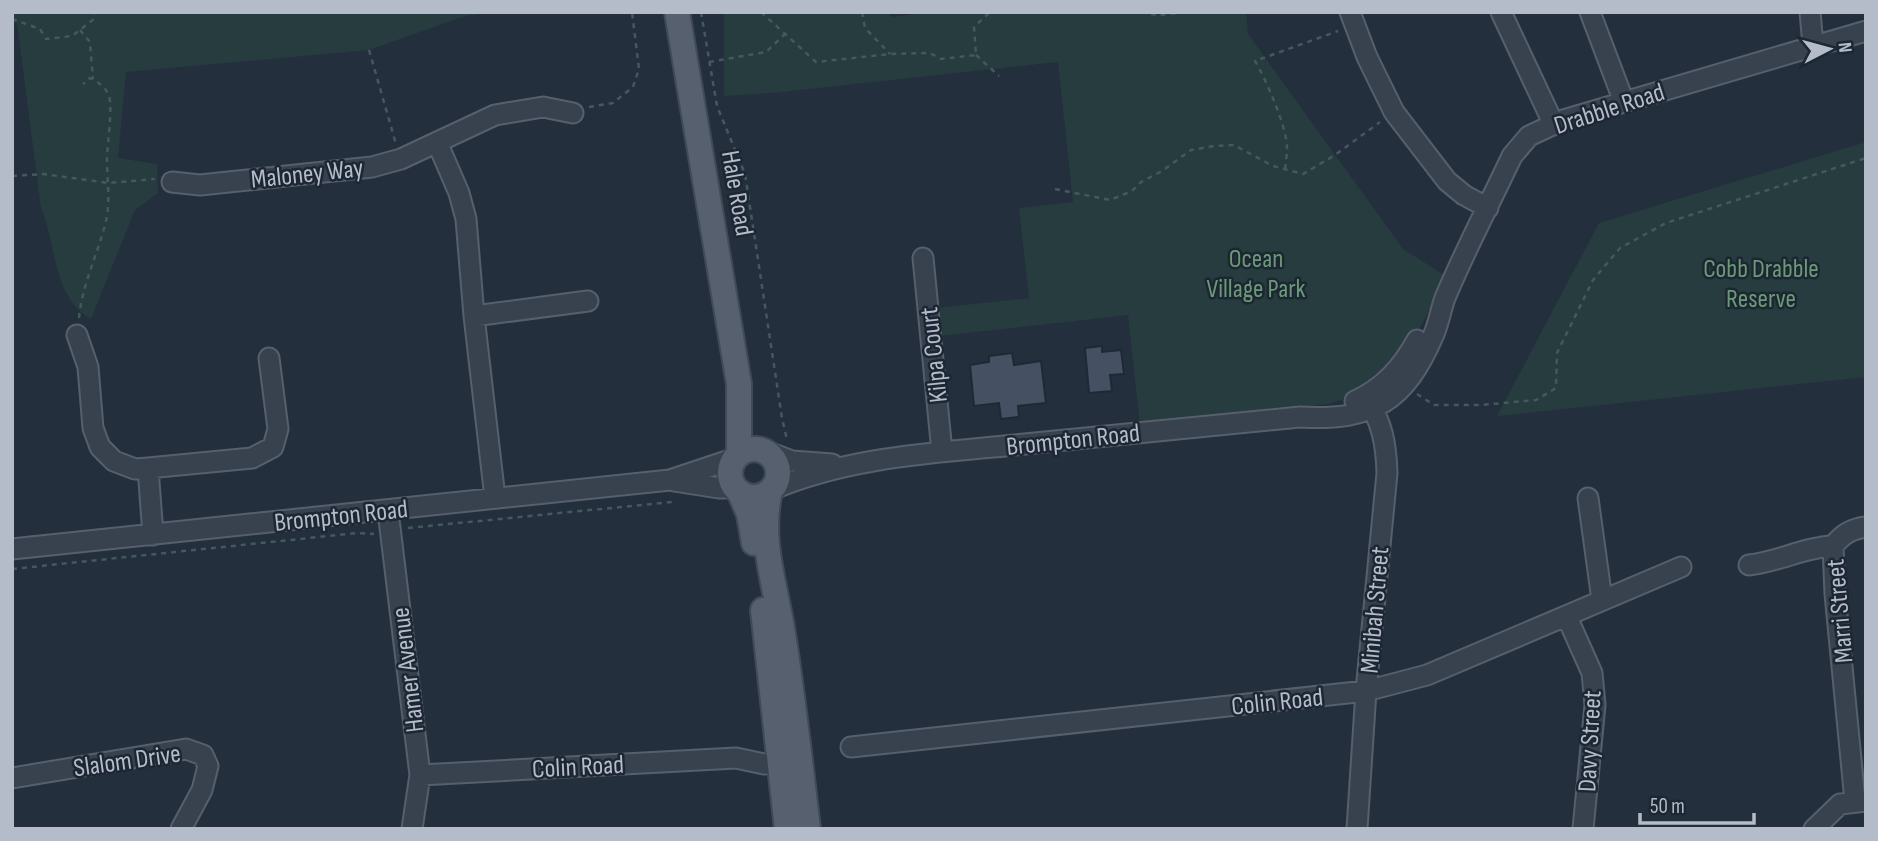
<svg xmlns="http://www.w3.org/2000/svg" width="1878" height="841" viewBox="0 0 1878 841" font-family="'Sofia Sans Condensed',sans-serif">
<style>
.green{fill:#263c3f}
.building{fill:#455162;stroke:#1f2835;stroke-width:2}
.lines{fill:none;stroke-linecap:round;stroke-linejoin:round}
.minor-casing{stroke:#565f6c;stroke-width:23}
.major-casing{stroke:#414a57;stroke-width:28}
.path{stroke:#44595c;stroke-width:2.5;stroke-dasharray:5 5;stroke-linecap:butt}
.minor{stroke:#38414e;stroke-width:19}
.major{stroke:#56606e;stroke-width:24}
.labels{text-anchor:middle;stroke-width:5;stroke-linejoin:round;paint-order:stroke}
.street-label{font-size:26px;fill:#b4bcc9;stroke:#1d2633}
.park-label{font-size:26px;fill:#6b9a76;stroke:#1d2633}
</style>
<rect width="100%" height="100%" fill="#242f3e"/>
<path class="green" d="M12,12H497L465,16L369,50L126,72L118,158L157,164L158,193L135,210L91,319C52,297 57,245 41,208L17,23H12Z
M724,12H888L892,17L933,12H1246L1248,34L1403,249L1446,276C1419,332 1394,389 1327,404L1140,424L1128,315L939,336L936,308L1029,298L1019,208L1073,202L1058,62L772,93L724,96Z
M1866,142V377L1497,416L1599,223Z"/>
<path class="building" d="M1102,346V352L1121,350L1124,374L1110,375L1112,391L1089,393L1085,348Z
M1012,353L1014,365L1041,361L1046,403L1018,406L1019,417L1001,419L999,403L974,406L970,365L989,362V356Z"/>
<g class="lines">
<defs>
<path id="minor" d="M1350,12L1367,57L1394,112L1447,181L1464,195L1488,208
M1501,12L1554,125
M1590,12L1624,102
M1810,12L1813,45
M437,142L459,193L466,219L474,316L495,498
M172,182L200,185L372,167L401,159L495,115L543,107L573,113
M923,258L942,452
M474,316L588,301
M77,335L88,367L93,428L100,447L114,461L135,469L148,468L252,458L273,447L278,429L269,358
M1355,401C1384,388 1402,367 1417,340
M768,452L792,461L832,464
M148,468L153,535
M674,481L719,488H734
M771,490C848,457 933,453 1015,445C1110,436 1205,426 1300,417C1373,421 1405,402 1434,334C1439,322 1441,309 1445,298C1465,250 1490,203 1512,156L1529,136L1563,120L1866,31
M1588,498L1602,600
M388,511L420,775L412,829
M1833,546L1835,594L1855,801
M12,549L670,480L733,459
M1749,565C1778,562 1805,547 1833,546C1843,534 1851,529 1866,527
M1567,617L1592,673L1595,705L1583,829
M851,747L1366,691L1427,675L1681,567
M420,775L736,758L764,764L793,763
M12,778L186,749L203,755L208,766L202,790L181,829
M1357,829L1366,691L1387,473C1386,441 1382,424 1366,396
M1814,829L1840,804L1866,801"/>
<path id="major" d="M677,12L739,384V453
M730 473a24 24 0 1 1 48 0a24 24 0 1 1-48 0Z
M770,491C759,538 774,581 782,628C793,694 800,762 808,829
M740,493L749,514L754,543
M763,610L787,829"/>
</defs>
<use href="#minor" class="minor-casing"/>
<use href="#major" class="major-casing"/>
<path class="path" d="M701,12L717,106L745,174L782,418L787,440
M761,12L816,62L890,54L930,53L941,59L976,55L974,27L990,12
M862,12L865,28L890,54
M1141,12L1157,15L1188,12
M12,19L40,29L46,39L72,36L94,19L95,12
M80,30L90,42L93,79
M369,50L396,144
M976,55L999,76
M709,62L766,52L785,34
M589,107L613,103L633,87L639,69L632,12
M1285,169C1286,162 1287,154 1287,146C1286,125 1266,80 1255,61L1338,31
M12,176L43,174L109,183L155,179
M1055,189L1110,200L1132,191L1141,182L1162,171L1191,150L1214,146L1234,145L1273,166L1303,174L1335,155L1380,122
M79,318C82,285 97,256 105,225C111,203 107,182 107,160C107,144 113,109 109,96C105,86 98,82 90,78L83,84
M1417,394L1434,405H1481L1536,400L1556,388L1557,353L1593,280L1620,248L1666,223L1866,158
M408,528L672,502
M12,569L357,533L374,534"/>
<use href="#minor" class="minor"/>
<use href="#major" class="major"/>
</g>
<g class="labels">
<g class="street-label">
<text transform="translate(1609 108) rotate(-18)" y="9">Drabble Road</text>
<text transform="translate(307 173) rotate(-6)" y="9">Maloney Way</text>
<text transform="translate(738 193) rotate(80)" y="9">Hale Road</text>
<text transform="translate(933 355) rotate(-96)" y="9">Kilpa Court</text>
<text transform="translate(1073 439) rotate(-6)" y="9">Brompton Road</text>
<text transform="translate(341 515) rotate(-6)" y="9">Brompton Road</text>
<text transform="translate(1374 610) rotate(-85)" y="9">Minibah Street</text>
<text transform="translate(1839 611) rotate(-95)" y="9">Marri Street</text>
<text transform="translate(407 670) rotate(-97)" y="9">Hamer Avenue</text>
<text transform="translate(1277 701) rotate(-6)" y="9">Colin Road</text>
<text transform="translate(1589 741) rotate(-87)" y="9">Davy Street</text>
<text transform="translate(127 760) rotate(-8)" y="9">Slalom Drive</text>
<text transform="translate(578 766) rotate(-3)" y="9">Colin Road</text>
</g>
<g class="park-label">
<text x="1256" y="267">Ocean<tspan x="1256" dy="30">Village Park</tspan></text>
<text x="1761" y="277">Cobb Drabble<tspan x="1761" dy="30">Reserve</tspan></text>
</g>
</g>
<rect width="1878" height="841" fill="none" stroke="#b4bcc9" stroke-width="28"/>
<g transform="translate(1829 49) rotate(84)" stroke="#1d2633" stroke-width="5" paint-order="stroke">
<path d="M0-5L12 26L0 18L-12 26Z" fill="#b4bcc9"/>
<text y="-10" font-size="19" font-weight="bold" text-anchor="middle" fill="#b4bcc9">N</text>
</g>
<path d="M1640 813v10h114v-10" fill="none" stroke="#b4bcc9" stroke-width="3.5"/>
<text x="1650" y="813" font-size="21" fill="#b4bcc9" stroke="#1d2633" stroke-width="5" paint-order="stroke">50 m</text>
</svg>
